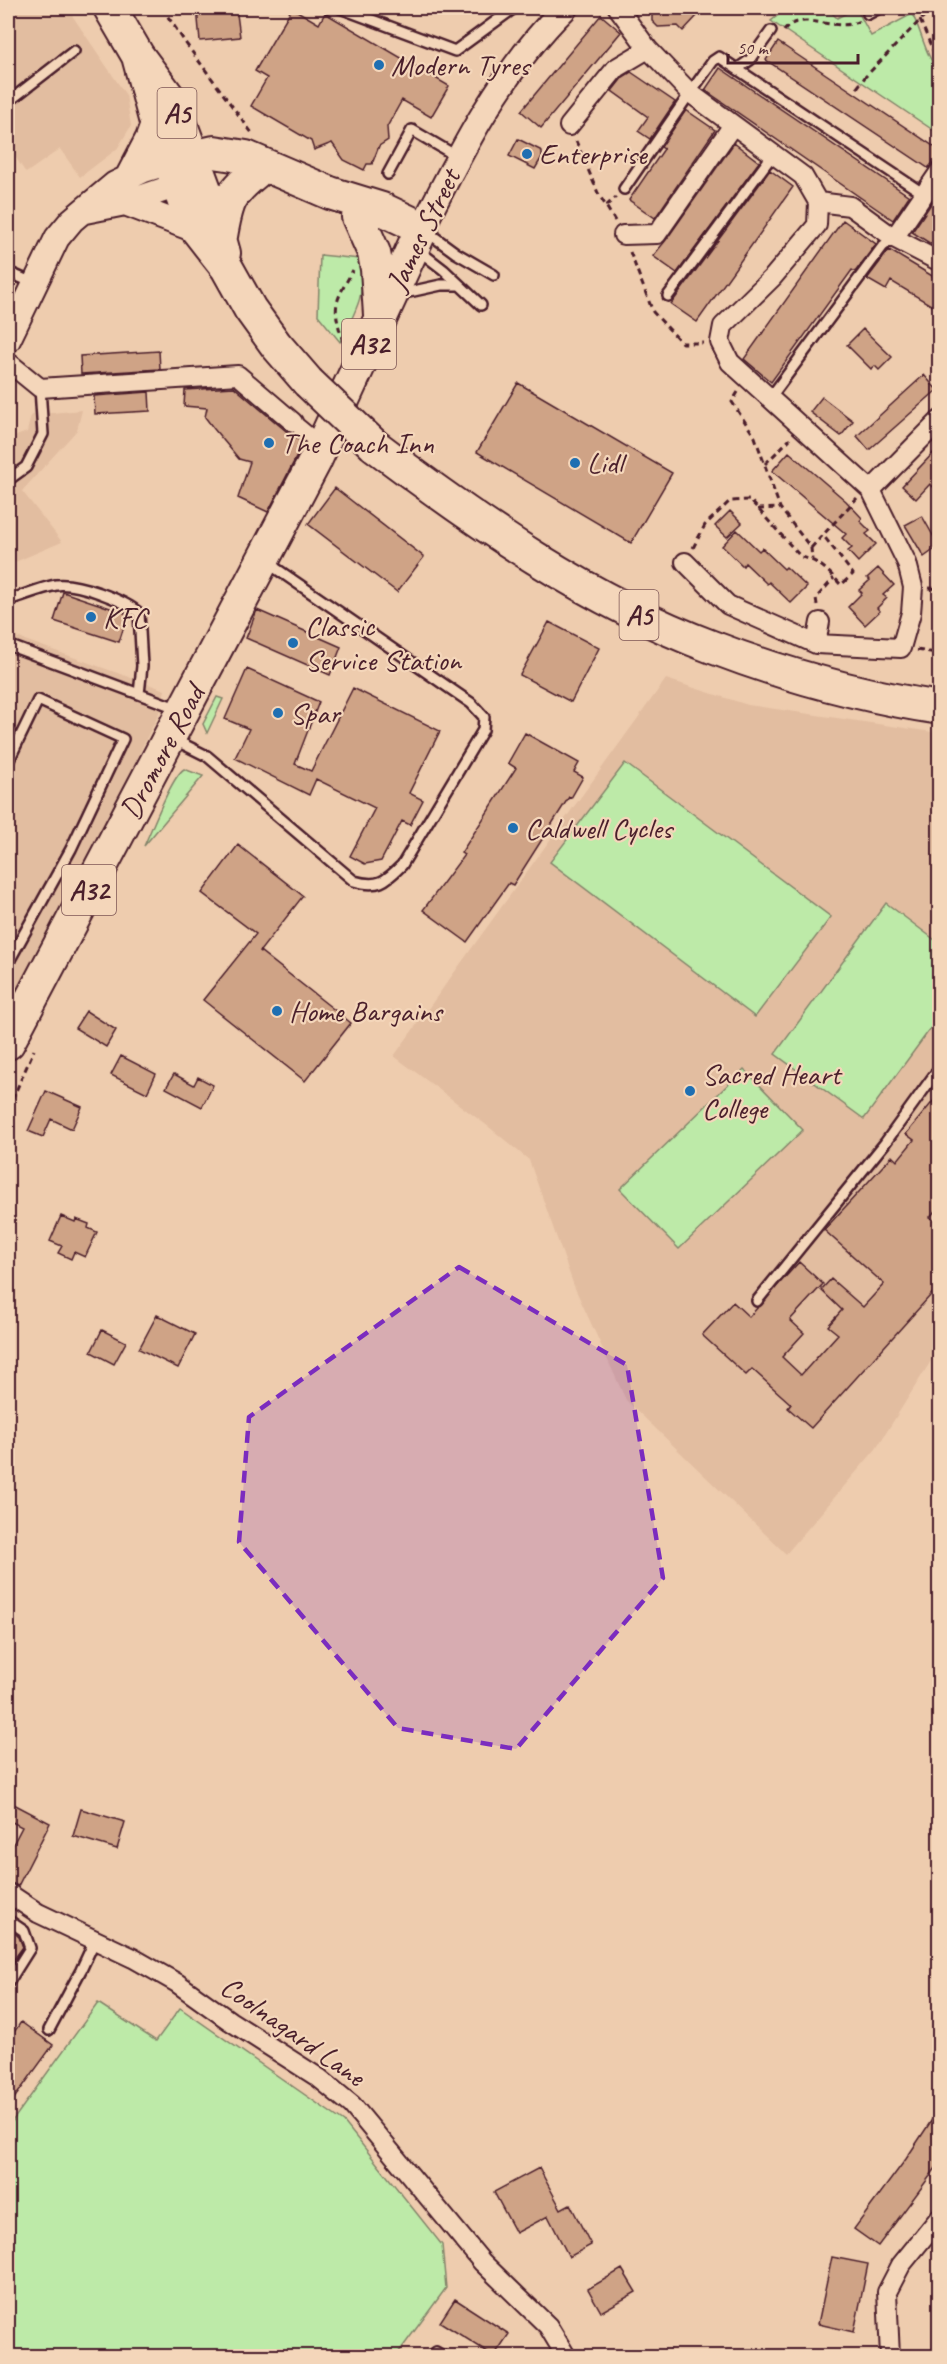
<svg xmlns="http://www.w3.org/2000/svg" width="947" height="2364" viewBox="0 0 947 2364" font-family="Caveat,sans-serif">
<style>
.built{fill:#e2bda0}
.green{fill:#bdeaa8;stroke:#84846a;stroke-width:1.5}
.building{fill:#cfa386;stroke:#4a1f2b;stroke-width:1.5}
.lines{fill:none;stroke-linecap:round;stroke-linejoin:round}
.service-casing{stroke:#4a1f2b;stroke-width:14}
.pedestrian-casing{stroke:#4a1f2b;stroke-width:18}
.minor-casing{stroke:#4a1f2b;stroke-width:22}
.tertiary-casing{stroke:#4a1f2b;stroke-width:28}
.trunk-casing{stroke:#4a1f2b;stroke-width:36}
.path{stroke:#4a1f2b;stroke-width:3;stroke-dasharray:6 4.5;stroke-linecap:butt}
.service{stroke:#f4d6ba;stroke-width:9}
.pedestrian{stroke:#f4d6ba;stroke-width:14}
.minor{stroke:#f4d6ba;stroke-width:18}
.tertiary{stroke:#f4d6ba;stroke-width:24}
.trunk{stroke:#f4d6ba;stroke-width:32}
.trunk-bridge-casing{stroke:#4a1f2b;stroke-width:36;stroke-linecap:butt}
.trunk-bridge{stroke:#f4d6ba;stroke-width:32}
.marked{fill:#7b2cbf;fill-opacity:0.2;stroke:#7b2cbf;stroke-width:4.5;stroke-dasharray:12 8;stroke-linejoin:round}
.poi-dot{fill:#1f6fb2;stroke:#f4d6ba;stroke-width:2}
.labels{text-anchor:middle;stroke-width:4.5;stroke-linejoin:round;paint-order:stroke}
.shield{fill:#f4d6ba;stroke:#7d5656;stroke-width:1.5}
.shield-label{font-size:28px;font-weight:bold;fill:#4a1f2b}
.poi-label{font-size:30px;fill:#4a1f2b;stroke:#f4d6ba;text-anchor:start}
.street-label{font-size:30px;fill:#4a1f2b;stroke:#f4d6ba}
</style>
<rect width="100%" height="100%" fill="#eeccae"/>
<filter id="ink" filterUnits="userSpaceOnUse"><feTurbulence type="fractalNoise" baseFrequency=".0167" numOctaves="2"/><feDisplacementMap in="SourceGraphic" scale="12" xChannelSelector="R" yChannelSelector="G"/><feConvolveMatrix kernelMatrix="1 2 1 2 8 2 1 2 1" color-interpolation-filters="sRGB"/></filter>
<g filter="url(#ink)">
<path class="built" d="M8,8H67L126,95L131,126L117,149L80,177L60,149L26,173L8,146Z
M82,410L77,430L22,491L62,542L8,565V439L27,432L31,415Z
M8,634L165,690L158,716L144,743L96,853L8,1010Z
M666,679L748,705L939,733V1348L876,1449L786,1554L626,1400L574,1286L529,1160L489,1127L394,1056Z"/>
<path class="green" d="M787,8H827L837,18L856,8L871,36L912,14C922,31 925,57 939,70V128L936,132L771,21Z
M320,255L360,259C369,290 354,315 340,342L318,315Z
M217,697L223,699L207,733L203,724Z
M625,763L831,917L755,1017L550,862Z
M184,769L203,776L144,846C151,831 172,776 184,769Z
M886,903L939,943V1017L864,1119L775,1054Z
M744,1069L803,1130L679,1249L620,1189Z
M98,2003L156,2041L180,2008L344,2122L442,2245L446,2288L396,2356H8V2127Z"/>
<path class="building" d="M197,8H228V14H237L240,37L200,41Z
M292,8L319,24L325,13L449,86L431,117L402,100L387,127L388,140L379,146L372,164H367L364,170L344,160L332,143L314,150L311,141L251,106L267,78L255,71Z
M656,8H688L697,16L683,31L678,26L658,27L652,21V12Z
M601,15L621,32L541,128L521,111Z
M778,42L939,150V160L935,161L928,168L766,60Z
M720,68L909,196L893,220L705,90Z
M631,72L675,102L650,139L638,131L648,117L612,91L623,77Z
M686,110L715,130L655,218L629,200L664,149L661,147Z
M518,139L542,151V157L535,169L509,156Z
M734,143L759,162L677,273L653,256L666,240Z
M770,170L793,187L697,322L671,304Z
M939,192V249L912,232Z
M843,220L876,244L855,272L852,270L771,382L744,359Z
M889,250L939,280V310L891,281L886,290L867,279Z
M863,329L892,357L879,370L875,366L871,369L847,345Z
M159,351L160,369L81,374L80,356Z
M924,375L937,390L869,450L857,436Z
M518,383L672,473L631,543L477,452Z
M234,387L286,431L302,441L303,444L268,512L238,498L250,462L239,459L214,429L205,417L207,408L184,406L185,390Z
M149,392L150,411L95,414L94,396Z
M822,397L853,421L841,436L810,412Z
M939,447V492L930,484L916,499L902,486Z
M789,452L846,501L862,518L860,521L870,531L866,534L876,544L858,562L848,551L852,548L842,538L846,534L772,471Z
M335,488L424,557L397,592L308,524Z
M730,511L742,523L727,537L715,526Z
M922,516L939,546L924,557L905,525Z
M737,530L759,551L762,548L784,569L786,567L807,587L791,603L769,582L767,584L745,563L743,566L722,546Z
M878,568L894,585L883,595L887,598L877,608L880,611L865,625L848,607L862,593L859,590L870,580L867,578Z
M63,592L128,614L119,642L54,621Z
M257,610L341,647L330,675L246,638Z
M549,622L599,648L571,702L520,675Z
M247,669L319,702L295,764L311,771L353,688L440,731L409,793L423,800L410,825L402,821L381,861L365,864L350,856L375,808L316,779L309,795L235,758L249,729L225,719Z
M525,733L579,763L574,772L583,777L571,798L569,797L513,885L509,883L467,942L423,910L464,855L461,853L516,768L508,763Z
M238,845L303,896L260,951L351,1023L305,1081L203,1000L256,934L202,893Z
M86,1011L116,1030L106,1047L75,1028Z
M121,1056L156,1074L147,1093L111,1075Z
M174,1074L194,1085L198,1077L213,1085L202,1107L166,1088Z
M46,1091L82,1107L72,1129L51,1119L43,1137L28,1131Z
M939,1094V1206L930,1217L939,1225V1286L811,1428L788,1408L791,1404L752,1369L746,1375L702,1335L733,1302L749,1317L799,1262L823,1284L790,1320L804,1333L782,1357L801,1375L838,1334L828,1326L842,1310L821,1290L831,1279L863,1307L884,1284L824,1230L892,1156L897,1161L914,1140L906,1134Z
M61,1216L75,1222L76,1219L89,1224L88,1228L97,1232L85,1257L74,1252L71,1259L58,1253L62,1246L50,1241Z
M157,1315L195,1334L178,1368L139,1349Z
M102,1330L126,1342L114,1364L91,1352Z
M8,1801L50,1823L18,1886L8,1882V1854L22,1827L8,1820Z
M81,1809L125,1822L117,1849L73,1836Z
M8,1928L19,1937L23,1947L8,1967Z
M21,2022L53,2045L8,2107V2041Z
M939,2109V2164L878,2246L854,2229L906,2159Z
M539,2168L561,2209L570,2204L591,2245L569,2257L548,2216L516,2233L494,2192Z
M832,2257L868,2264L854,2332L818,2324Z
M622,2269L636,2292L601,2312L588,2289Z
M455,2299L509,2334L494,2356L440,2322Z"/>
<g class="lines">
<defs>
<path id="service" d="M340,8L455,51L514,8
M868,14L879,8
M737,69L750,60L771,31
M8,102L74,51
M388,174L412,130L458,157
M624,189L690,93L713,61L719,57L924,194
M426,231L456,253L494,275
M418,250L444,270L481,305
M8,272L33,283
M400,294L441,285H459
M668,296L774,153
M770,398L883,246L894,238
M8,480L26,467L43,434L40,388
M8,600C23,596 40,588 56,585C77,582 124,600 139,613L142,666L139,694
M8,645L179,709
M175,740L207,756L354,881C378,888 385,882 402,865L483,730L484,717L471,703L268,563
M8,762L38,700L123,739L71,849L8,963
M757,1301L885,1143L940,1067
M8,1920L24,1931L30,1948L8,1983
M49,2030L81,1970L95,1940
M433,2356L436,2352L443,2356"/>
<path id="pedestrian" d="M293,422L322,446"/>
<path id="minor" d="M618,8L648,49L690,93L803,176L818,202
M569,126L616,68L648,49
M818,202L850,206L894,238L940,262
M623,235L657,234L733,125
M894,238L940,171
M8,362L40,388L238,375L293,422
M871,490L940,420
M685,562L728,605L816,644L901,648L911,613L913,587L907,563L871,490L730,362L720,342L723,326L773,277L817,225L818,202
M816,644L820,622
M8,1893L38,1913L133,1958L177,1983L230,2021L319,2078L352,2105L482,2262L548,2326L566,2356
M890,2356L887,2292L901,2265L940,2217"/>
<path id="tertiary" d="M127,178L148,138L155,119
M125,203L198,231
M85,211L125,203L178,185
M422,228C462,149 502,70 565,8
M8,340L57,238L72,220L115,184L144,170L170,162"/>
<path id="trunk" d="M110,8L138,56L173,103L210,203L224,253
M138,56L155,119L186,208L198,231L227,268L250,309L276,345L308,382
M358,217L374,253L377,269L380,315
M221,236C227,202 229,194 256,172
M374,445C477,523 589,601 712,647C785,675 862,696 940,708
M8,1043L315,461L422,228L382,209L330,193L246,157L214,152L170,162"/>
</defs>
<use href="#service" class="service-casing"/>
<use href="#pedestrian" class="pedestrian-casing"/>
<use href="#minor" class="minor-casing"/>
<use href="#tertiary" class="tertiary-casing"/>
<use href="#trunk" class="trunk-casing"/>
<path class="path" d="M162,8L187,45L252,133
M920,20L940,67
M784,31C800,8 836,34 859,21
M857,88L865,77L932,8
M576,141L598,193L615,221
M606,206L616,197
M630,252L653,312L682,343H703
M343,342C332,305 334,304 353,270
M738,392L732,402L755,437L780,508L811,548L812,559
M765,464L790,439
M758,509L780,508
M693,548L705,525L730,501L750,500L801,557C820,561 828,571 841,585L853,574L823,535
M811,548L857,498
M929,588L940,589
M817,605L816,598L834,578
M917,650L936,653L940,662
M8,1109L34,1050"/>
<use href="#service" class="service"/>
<use href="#pedestrian" class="pedestrian"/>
<use href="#minor" class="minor"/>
<use href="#tertiary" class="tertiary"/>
<use href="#trunk" class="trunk"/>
<defs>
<path id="trunk-bridge" d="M308,382L374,445"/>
</defs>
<use href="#trunk-bridge" class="trunk-bridge-casing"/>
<use href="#trunk-bridge" class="trunk-bridge"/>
</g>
</g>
<path class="marked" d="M459,1267L627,1365L663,1578L516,1749L398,1728L239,1542L249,1417Z"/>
<g class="poi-dot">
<circle cx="379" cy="65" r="6"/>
<circle cx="527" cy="154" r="6"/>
<circle cx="269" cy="443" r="6"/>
<circle cx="575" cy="463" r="6"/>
<circle cx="91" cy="617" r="6"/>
<circle cx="293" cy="643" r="6"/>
<circle cx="278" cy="713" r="6"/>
<circle cx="513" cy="828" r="6"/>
<circle cx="277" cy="1011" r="6"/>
<circle cx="690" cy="1091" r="6"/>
</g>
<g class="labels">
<g class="shield">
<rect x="157.5" y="88" width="39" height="50" rx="4.5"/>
<rect x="342" y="319" width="54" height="50" rx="4.5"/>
<rect x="619.5" y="590" width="39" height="50" rx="4.5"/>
<rect x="62" y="865" width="54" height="50" rx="4.5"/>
</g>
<g class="shield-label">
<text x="177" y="123">A5</text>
<text x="369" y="354">A32</text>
<text x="639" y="625">A5</text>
<text x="89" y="900">A32</text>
</g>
<g class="poi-label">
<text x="391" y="75">Modern Tyres</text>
<text x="539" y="164">Enterprise</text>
<text x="281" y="453">The Coach Inn</text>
<text x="587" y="473">Lidl</text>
<text x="103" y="627">KFC</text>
<text x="305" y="636">Classic<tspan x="305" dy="34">Service Station</tspan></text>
<text x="290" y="723">Spar</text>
<text x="525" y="838">Caldwell Cycles</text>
<text x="289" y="1021">Home Bargains</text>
<text x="702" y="1084">Sacred Heart<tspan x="702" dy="34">College</tspan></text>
</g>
<g class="street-label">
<text transform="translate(423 230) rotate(-64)" y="10">James Street</text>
<text transform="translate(162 752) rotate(-62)" y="10">Dromore Road</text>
<text transform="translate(293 2031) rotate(35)" y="10">Coolnagard Lane</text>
</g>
</g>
<rect width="947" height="2364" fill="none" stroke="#f4d6ba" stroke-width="30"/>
<rect x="15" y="15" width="917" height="2334" fill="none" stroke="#4a1f2b" stroke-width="2" filter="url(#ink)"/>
<path d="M728 54v9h130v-9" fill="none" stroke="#4a1f2b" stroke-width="3"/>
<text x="737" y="54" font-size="18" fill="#4a1f2b" stroke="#f4d6ba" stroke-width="4.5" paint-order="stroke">50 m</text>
</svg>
